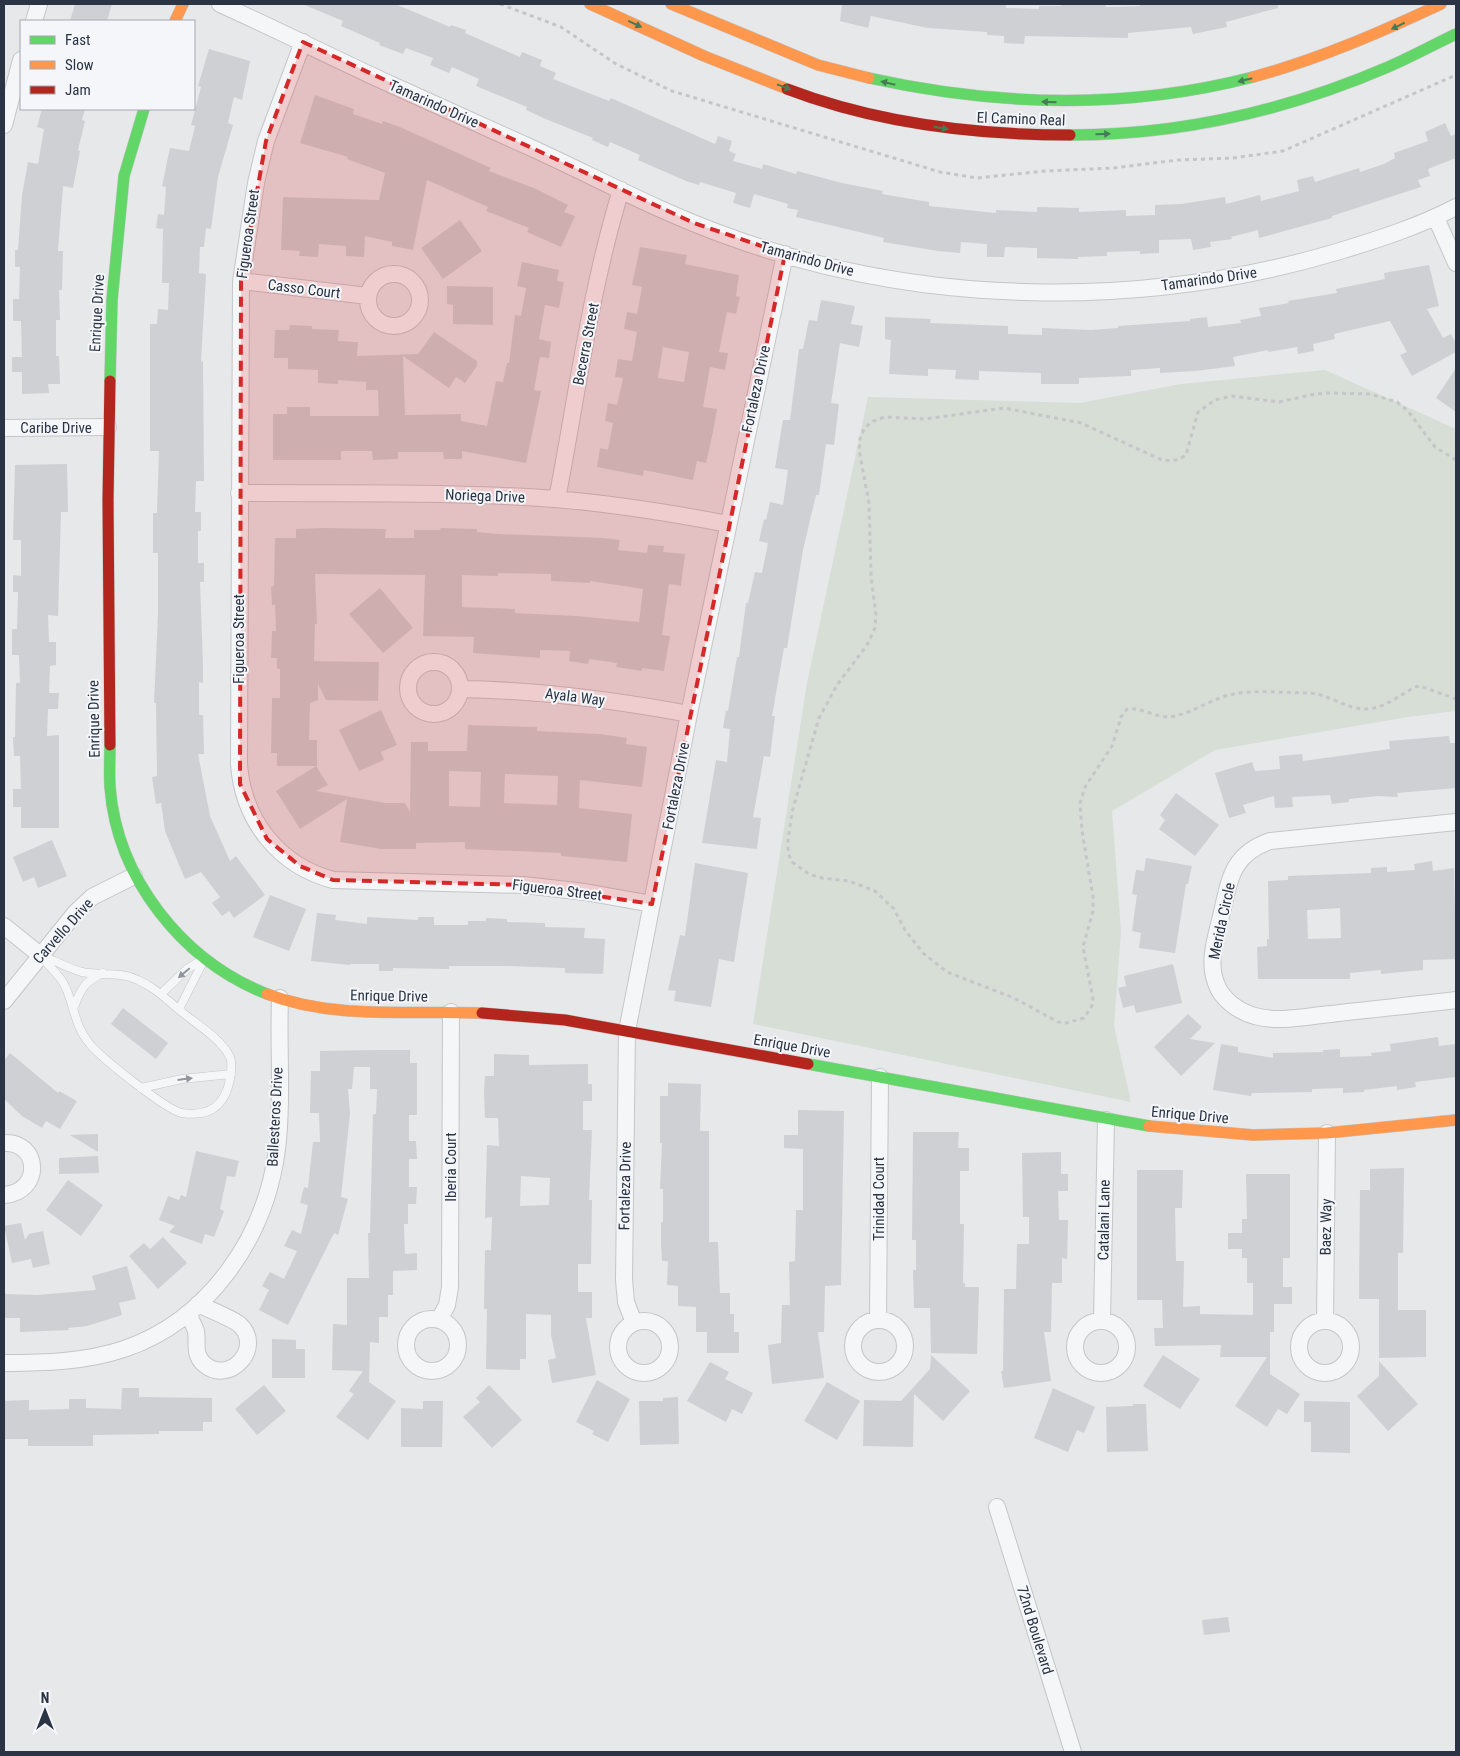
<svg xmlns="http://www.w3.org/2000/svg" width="1460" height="1756" viewBox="0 0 1460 1756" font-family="'Roboto Condensed',sans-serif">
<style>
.green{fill:#d6ded6}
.building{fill:#ced0d3;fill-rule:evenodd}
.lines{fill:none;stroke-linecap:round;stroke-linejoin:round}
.lane-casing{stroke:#c4c6c8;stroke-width:9}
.street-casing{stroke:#c4c6c8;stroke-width:18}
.fast-casing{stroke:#c4c6c8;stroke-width:12}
.slow-casing{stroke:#c4c6c8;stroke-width:12}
.jam-casing{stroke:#c4c6c8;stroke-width:12}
.path{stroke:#c5c6ca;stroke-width:3;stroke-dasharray:4 4;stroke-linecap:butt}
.lane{stroke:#f5f6f7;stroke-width:8}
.street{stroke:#f5f6f7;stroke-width:16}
.fast{stroke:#63d668;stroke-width:11}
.slow{stroke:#ff974d;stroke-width:11}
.jam{stroke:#b3261e;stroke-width:11}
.oneway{fill:#447d55}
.oneway2{fill:#90959e}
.marked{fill:#d62828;fill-opacity:0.2;stroke:#d62828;stroke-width:4;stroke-dasharray:10 6;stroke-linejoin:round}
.labels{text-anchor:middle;stroke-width:4;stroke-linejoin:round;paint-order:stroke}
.street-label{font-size:15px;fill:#2b3445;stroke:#f4f6f9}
</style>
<rect width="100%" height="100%" fill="#e6e8ea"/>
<path class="green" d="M1325,370L1456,429V711L1408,717L1215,750L1112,811L1121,931L1114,1026L1131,1102L753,1024L807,683L868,397L1080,403L1181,384Z"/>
<path class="building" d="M75,4H112L107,21H70Z
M302,4H395L450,27L451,25L466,30L465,33L520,57L522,52L542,60L540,66L556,73L553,79L609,101L611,98L715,144L718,136L732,141L729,151L736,154L733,161L762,169L763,164L796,174L797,171L842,183L883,191L882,194L929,202V206L996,213V210L1037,212V207L1079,208V212L1126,210V216L1155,215V205L1182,204L1225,197L1226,204L1260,195L1261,201L1299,191L1297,180L1313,176L1315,182L1359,168L1360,172L1384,164L1395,158L1394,153L1428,141L1425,132L1445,123L1451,136L1456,134V158L1428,169L1430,176L1418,180L1421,187L1332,216V218L1259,238L1258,230L1231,237L1232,239L1210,242L1211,247L1193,250L1191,239L1159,240V253L1140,254V251L1107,252V256L1078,257V259L1037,258V248L1005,247L1004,257H987V244L961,242L960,253L938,251L883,242L884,238L796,217L798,210L787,208L788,204L754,194L750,208L733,203L736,193L700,182L699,185L686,181L638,160L640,155L610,142L608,147L592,140L593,138L548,120L526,110L527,107L476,86L479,79L452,67L449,73L430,65L433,58L406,48L403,54L379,45L380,43L341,26L343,21Z
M842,4H1006V8L1039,9V6H1061V4H1106V7L1140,6L1139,4H1278V8L1226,22L1227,27L1193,34L1191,27L1128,33V38L1025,36L1024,44L1004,43V36L987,35V32L928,28L871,16L868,28L840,21Z
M209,49L250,61L242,100L234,97L228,123L233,125L218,177L211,229L206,228L204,247H200L199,273L206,274L201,361L203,362L204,481H196L195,512H201V531H198V563H204V582H200L203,665V683L199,682V715H203L204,754H198L210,816L230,861L236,856L265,895L234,918L229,911L222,916L212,903L220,897L201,872L185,879L165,831L161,803L156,804L152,777L157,776L156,703H154L158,614V553H153V513H157L159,451H150V324H157L158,309L168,310L169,283H162L163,229L156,228L158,214L164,215L166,187L162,186L170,148L189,151L195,126L191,125L201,87L198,86Z
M315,95L354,109L353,114L382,124L383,121L400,127L491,168L489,171L536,189L568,205L564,212L575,216L561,247L527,232L529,228L486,211L488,207L427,180L413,250L392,246V242L365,236L364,257L346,256V246L319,244L318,257L299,256L300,251L281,250L283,197L379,200L385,173L347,159L348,157L300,143Z
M42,109H85L82,120L85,121L78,150L80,151L73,188L63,186L58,251H63L62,290H59L60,320H56V356H59L60,384H48L49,393L22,394V372H12V357H22L21,321H13V299H19L20,267H15V250H18L22,195L28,162L38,164L44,129L37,127Z
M460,220L482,251L443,279L421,248Z
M640,247L687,255L685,264L739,275L736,296L740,297L736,314L727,312L719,352L728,353L725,370L710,367L703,407L717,409L713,432L706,463L697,461L693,480L644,470L643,476L597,467L600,448L608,450L613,423L605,421L608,403L617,405L623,378L615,377L618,359L632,361L637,332L624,329L627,312L637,314L642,287L632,285ZM663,347L689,352L684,382L658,378Z
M522,262L559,270L557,281L564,282L559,308L545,305L539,339L551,342L549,358L540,357L534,390L541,391L526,463L462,451V459H444L443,452H398V459L373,460L372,451H341V460H273V414H287V407H310V416H379L378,390H366V382L338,380V384L318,383V370L288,369V358H274L275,330H289L290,325L312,326V329L339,330L338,341L358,342L357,356L418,354L434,332L477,361V366L465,383L456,377L449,388L403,356L405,415L461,414V421L487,426L496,381L503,382L507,363H509L515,315L521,316L526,288L517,286Z
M1429,265L1439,306L1427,309L1443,338L1451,334L1456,343V352L1412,376L1400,355L1407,352L1390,321L1334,334L1335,339L1313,344L1314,351L1298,354L1297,347L1268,352V350L1233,357L1235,366L1195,371L1160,373V368L1131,370V376L1079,378V384H1041V373L979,371V380L955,379L956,370L928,369V376L889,374L891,340L885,339V317L931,319L930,323L1008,326V334L1042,335V328L1091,330L1118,328V326L1190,321V319L1207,317L1208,327L1241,323L1240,320L1261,316L1259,308L1289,303L1288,301L1337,293L1336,289L1385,279L1384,273Z
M447,286L493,287V325L453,324V305L447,304Z
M821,300L855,306L851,324L863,326L859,347L840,343L831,403L839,404L834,445L826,444L819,495H816L803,550L787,648H784L772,716H775L770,757L764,756L753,817L761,818L757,849L702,843L716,760L727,762L730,729L723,728L726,710L728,711L737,657H739L746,603H748L755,572L762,573L768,543L759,541L764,519L766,520L770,502L783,505L788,470L775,468L783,420H790L799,349H803L809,320L817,321Z
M1456,368V412L1436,398Z
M67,464L68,512H61L58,616L48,615L49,642H56V665L50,666L49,693H59L58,709H48L47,736L59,735V828H21V807H13V789H21L20,756H14L13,737H15L16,683H20L19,655H12V629H17L18,592H13V575L21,576V540H13L15,465Z
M441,528L477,529V532L499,534L603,538L620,540L618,550L647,553L648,545L664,546L663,552L685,554L681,586L669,584L662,635L670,636L664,671L642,668V671L616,667L617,663L589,659L588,664L569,661L570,651L540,650V658L473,653L474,637L423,636L425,575L315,574L317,624H315L314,661L379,662L378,701L326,700L318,684V700L310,703L309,740H317V766H277V753H271L272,698H280V669H277V658H271L272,631H276L275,605H272L271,587L274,586L275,538H296V529L323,528L386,529L385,538H414V530H440ZM498,573L551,574V581L590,583V581L643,589L639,622L577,616L515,613V609L462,607V575L498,576Z
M380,588L413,628L383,653L349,614Z
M381,710L397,745L381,752L384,760L359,771L339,730Z
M468,725L537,727V731L600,734L627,738L626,744L647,747L642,787L580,780L579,808L632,814L627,862L561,856V853L465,849V842L416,843V849H381L340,842L347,799L300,829L276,791L316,766L328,785L316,791L386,803H405L410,812L411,742H428V751H467ZM449,771L481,772L480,807L449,806ZM505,774L558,776L557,805L504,803Z
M1449,736L1450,743H1456V788L1397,793L1398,797L1378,796L1349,799V802L1332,804L1330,795L1292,797L1293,807L1275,808L1274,796L1243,805L1246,813L1229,818L1215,773L1252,762L1255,771L1280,769L1279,756L1302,754L1303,761L1390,749L1389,741Z
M1176,793L1219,825L1195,856L1159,829L1165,820L1160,815Z
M52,840L67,876L38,888L34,877L23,882L13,857Z
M1146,858L1192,866L1188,884H1186L1175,953L1139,948L1141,933L1132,931L1137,895L1132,894L1136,870L1144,871Z
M1432,861L1433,871L1454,868L1456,959L1423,960V970L1381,974V970L1350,973V979H1258L1257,947L1267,946V939H1269L1268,881L1288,880V876L1371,873V868L1387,867V872L1415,870L1414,864ZM1340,908L1341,938L1308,939L1307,910Z
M695,863L748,873L734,962L719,959L711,1007L674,1001L676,991L668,990L680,935L685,936Z
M270,895L306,909L289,951L253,937Z
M317,913L336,915L335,920L367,924V917L418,920V917H434V925H468V921H486V918L507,919V922L545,923V927L585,928L584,938L605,939L603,974L565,973V968L505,966H449V969L393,968V971H379V964H350V965L311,961Z
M1173,964L1182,1003L1136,1013L1134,1005L1123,1008L1118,988L1126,986L1124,976Z
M123,1008L168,1043L156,1059L111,1024Z
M1188,1014L1202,1027L1190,1039L1215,1043L1181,1076L1154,1047Z
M1438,1037L1439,1046L1456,1044V1077L1415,1082L1416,1087L1397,1090V1086L1364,1090V1092L1343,1093V1088L1312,1089V1092L1252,1093L1251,1096L1213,1090L1221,1044L1238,1047V1052L1273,1058V1053L1323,1052V1050L1340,1049V1057L1372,1056L1371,1053L1391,1051L1390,1044Z
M375,1050H410V1063H417V1115H409V1141H416L417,1159H409V1187H417L416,1204H408V1224H404L405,1254L417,1253V1270L393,1271V1295H388V1317H379V1343L370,1342L369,1382L396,1401L368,1440L336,1417L354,1394L349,1391L363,1371L332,1370L333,1324L347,1325V1278H369L368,1233H370L373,1114H376L377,1089H370V1067H354L352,1089H348L350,1114L341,1197L348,1199L338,1235L334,1233L288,1325L259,1310L269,1290L262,1286L270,1272L284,1279L297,1251L284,1246L292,1230L301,1234L308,1205L300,1203L304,1187L308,1188L313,1142H320L319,1113H310L311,1071H320V1051Z
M10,1053L58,1093L59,1091L77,1101L60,1129L46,1121L42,1128L22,1116L4,1099V1061Z
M494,1054L529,1055V1065L588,1064V1084H592V1101H583V1130H592L589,1200H592L591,1264H578V1292H592V1318H586L596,1375L552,1383L548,1360L556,1358L551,1335V1315L526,1314V1359H520V1370L486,1369L487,1309H484L485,1250H491L492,1217L485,1218L487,1145L499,1146L498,1118H485L484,1091L485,1076H494ZM521,1176L550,1178L549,1205L520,1206Z
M668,1083L701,1084L700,1131H709V1242H718L720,1293H730V1314H734V1332H739V1353H707V1332H696V1307L678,1306V1286L667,1285L668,1261H662L661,1243V1222H663V1189H660L662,1143H660V1096H668Z
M798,1110L844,1111L841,1285L825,1286L824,1332H818L824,1378L772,1384L768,1345L781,1343L782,1305H790L789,1262L795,1261L796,1210H803V1149L784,1148V1135H798Z
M913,1132H959L958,1148H969V1171H960V1224H964L963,1283H965V1287H979L977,1354L931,1353L930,1308H914L913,1270H916V1240H912Z
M98,1134V1152L70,1135Z
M196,1151L239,1161L235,1177L227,1176L220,1209L224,1211L214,1237L205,1234L202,1244L169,1232L175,1226L159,1220L168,1196L179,1200L181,1195L186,1197Z
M1061,1152V1174H1068V1191H1058L1059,1220H1068L1067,1259L1062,1258V1283H1052L1051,1332H1044L1051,1381L1004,1388L1001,1371H1003L1004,1289H1016L1017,1244H1029V1217H1023L1022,1153Z
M98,1156L99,1173L59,1174V1158Z
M1404,1168L1403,1253H1398V1310H1426V1357L1379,1358V1299H1359L1360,1190H1370V1169Z
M1137,1170H1183L1182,1208H1175L1176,1261H1184L1183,1307L1200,1306V1314L1253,1315V1283H1247V1258H1242V1249H1228V1233H1242V1219H1247L1246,1174H1290V1258H1283V1287H1292V1304H1274V1332H1270V1374L1300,1394L1287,1414L1278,1409L1267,1427L1235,1406L1267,1357H1220L1221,1345L1155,1346L1154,1328H1163L1162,1300H1137Z
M68,1180L103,1205L81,1236L46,1210Z
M21,1223L25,1240L29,1234L43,1231L50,1264L33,1268L31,1259L12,1263L4,1226Z
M163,1237L187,1263L158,1289L129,1256L144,1243L150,1249Z
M127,1266L136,1299L119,1303L122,1315L87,1326L68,1328L69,1330L20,1332V1318H4V1294L37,1295L96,1290L92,1276Z
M272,1339L296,1340V1349H305V1378H272Z
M931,1355L970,1391L943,1421L914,1394L913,1447L863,1446L864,1400L901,1401L930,1369Z
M1163,1355L1200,1379L1180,1409L1143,1386Z
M1379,1361L1418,1404L1388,1431L1357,1396L1379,1376Z
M710,1362L729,1372L725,1379L753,1393L742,1414L732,1409L726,1422L687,1401Z
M597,1380L630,1399L608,1442L592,1434L594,1431L576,1422Z
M827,1382L860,1401L837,1440L804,1421Z
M264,1385L286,1411L257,1435L235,1409Z
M489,1385L522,1420L492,1448L463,1417L480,1402L476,1398Z
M122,1388H139V1397L212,1398V1422H203V1431H159V1434L93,1435V1446H28V1439H4V1401L29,1400V1410L69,1409V1399H86V1408L121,1409Z
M1053,1388L1095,1407L1084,1433L1077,1430L1068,1452L1034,1438Z
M678,1397L679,1444L640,1445L639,1401H663V1398Z
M423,1401H443L442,1447H401V1408L423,1409Z
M1304,1401L1350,1402V1453L1311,1452V1422H1304Z
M1133,1404H1146L1148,1451L1107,1452L1106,1407L1133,1406Z
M1228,1617L1230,1632L1204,1635L1202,1620Z"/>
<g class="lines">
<defs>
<path id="lane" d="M40,955C54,960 69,969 82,972C101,976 119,971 138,980C156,988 168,1001 183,1013C198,1025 221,1039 230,1057C232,1062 231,1073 230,1079C225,1106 209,1117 182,1113C166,1110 100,1057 89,1043C74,1025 74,1003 64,984C61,977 46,963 40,955Z
M162,993L187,969L205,958L179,1009
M73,1009C81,990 83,982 103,973
M141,1088L182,1079L231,1074"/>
<path id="street" d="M220,4C278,30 335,59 392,85C440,107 488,128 536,150C599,179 662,213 727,236C921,307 1143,310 1340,251C1379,239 1420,226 1456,207
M34,21L39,4
M303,42L266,141L256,183L241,281L239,764C243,820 278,865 333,880L524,885L585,892L652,904
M4,125L21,60
M1436,218L1456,263
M368 300a26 26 0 1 1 52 0a26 26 0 1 1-52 0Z
M241,281L368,296
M4,428L108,427
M239,493C344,494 450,491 555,499C614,504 671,513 728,524
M557,499C577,396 590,290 621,190
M408 688a26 26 0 1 1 52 0a26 26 0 1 1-52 0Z
M460,689C538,690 614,700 689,714
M1456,822L1270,841C1233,854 1230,877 1222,912C1217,935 1207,959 1216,983C1221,999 1239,1012 1255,1016C1278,1023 1308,1016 1331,1014C1373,1009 1415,1005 1456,1000
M4,926L40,955
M4,1001L76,912L92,897L134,876
M4,1143C40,1141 43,1192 4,1195
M188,1313C190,1319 194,1325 196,1331C198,1343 193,1354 204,1364C229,1386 264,1348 240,1325C234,1319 208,1309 198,1304
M406 1345a26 26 0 1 1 52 0a26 26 0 1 1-52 0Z
M853 1346a26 26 0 1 1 52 0a26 26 0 1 1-52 0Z
M439,1320L447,1305L450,1287L451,1012
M878,1320L880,1077
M1102,1320L1106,1120
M1075 1347a26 26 0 1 1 52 0a26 26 0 1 1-52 0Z
M618 1347a26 26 0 1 1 52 0a26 26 0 1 1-52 0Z
M1299 1347a26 26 0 1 1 52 0a26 26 0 1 1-52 0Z
M1325,1321L1327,1133
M634,1323L626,1302L624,1280L627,1031L689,714L785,254
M4,1363C44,1363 85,1362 124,1349C209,1320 266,1237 277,1149C283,1099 278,1048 280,998
M997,1507L1073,1752"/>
<path id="fast" d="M869,78C996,106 1126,110 1253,77
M1070,135C1179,135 1288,110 1388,67C1411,57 1433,45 1456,34
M110,381L112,300L124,176L144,109
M110,745C110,759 109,773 110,787C117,879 183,961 267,994
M808,1064L1149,1126"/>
<path id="slow" d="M590,4L704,56L787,89
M671,4L818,65L869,78
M175,21L183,4
M1253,77C1319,59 1379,33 1441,4
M267,994C335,1020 411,1010 482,1013
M1149,1126L1253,1135L1327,1133L1456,1120"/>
<path id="jam" d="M787,89C876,123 975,135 1070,135
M110,745L108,500L110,381
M482,1013L565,1020L808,1064"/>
</defs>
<use href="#lane" class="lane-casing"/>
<use href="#street" class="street-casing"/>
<use href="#fast" class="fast-casing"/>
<use href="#slow" class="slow-casing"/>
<use href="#jam" class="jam-casing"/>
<path class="path" d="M500,4L561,27L616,64L672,91L940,172L977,178L1045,171L1114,168L1178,160L1233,158L1283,151L1456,75
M1456,460L1435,447L1408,411L1397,402L1370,394L1331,393L1315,394L1279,402L1232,396L1215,400L1198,412L1186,455C1178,461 1171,461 1162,460L1081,423L1004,408L925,419L885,417L871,422L864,429L860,439L859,450L869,503L871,576L876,615L875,628L867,645L837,685L819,718L792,812L788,841V853L792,862L809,874L822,878L849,881L875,891L894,909L905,930L923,953L947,972L1014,998L1058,1022L1066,1023L1084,1018L1092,1006L1093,999L1083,947L1093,911V897L1082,831L1080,803L1085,787L1112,746L1121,717L1127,709C1144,707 1157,720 1175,716C1194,712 1210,700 1229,695C1250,689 1286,693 1309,693C1329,694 1347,710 1367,709C1385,708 1400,695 1415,687L1420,686L1456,699"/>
<use href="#lane" class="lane"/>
<use href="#street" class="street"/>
<use href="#fast" class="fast"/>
<use href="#slow" class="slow"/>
<use href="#jam" class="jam"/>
</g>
<defs><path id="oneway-solid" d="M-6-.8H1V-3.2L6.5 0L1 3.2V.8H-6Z" transform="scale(1.25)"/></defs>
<g class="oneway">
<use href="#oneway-solid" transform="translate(635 24) rotate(25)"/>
<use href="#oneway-solid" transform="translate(1398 26) rotate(154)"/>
<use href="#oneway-solid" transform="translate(1245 80) rotate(166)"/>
<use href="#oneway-solid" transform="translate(888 83) rotate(-167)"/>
<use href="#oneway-solid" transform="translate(784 87) rotate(20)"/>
<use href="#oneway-solid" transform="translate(1049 102) rotate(-178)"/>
<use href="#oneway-solid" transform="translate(941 128) rotate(9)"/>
<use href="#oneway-solid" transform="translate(1103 134) rotate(-2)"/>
</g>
<g class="oneway2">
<use href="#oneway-solid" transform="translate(184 973) rotate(140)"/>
<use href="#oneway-solid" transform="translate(185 1079) rotate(-7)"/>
</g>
<path class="marked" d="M303,42L694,223L785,254L652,904L524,885L333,880L300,866L267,839L240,784L241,281L266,141Z"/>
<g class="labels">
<g class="street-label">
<text transform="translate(434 104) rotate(24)" y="5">Tamarindo Drive</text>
<text transform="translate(1021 119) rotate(2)" y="5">El Camino Real</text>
<text transform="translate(248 234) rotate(-82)" y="5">Figueroa Street</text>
<text transform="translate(807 259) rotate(15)" y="5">Tamarindo Drive</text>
<text transform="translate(1209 279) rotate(-8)" y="5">Tamarindo Drive</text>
<text transform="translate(304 289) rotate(7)" y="5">Casso Court</text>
<text transform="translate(97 313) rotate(-87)" y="5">Enrique Drive</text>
<text transform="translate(586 344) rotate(-79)" y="5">Becerra Street</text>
<text transform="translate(756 389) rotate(-78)" y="5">Fortaleza Drive</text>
<text x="56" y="433">Caribe Drive</text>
<text transform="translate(485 496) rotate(2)" y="5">Noriega Drive</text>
<text transform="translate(239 639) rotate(-90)" y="5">Figueroa Street</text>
<text transform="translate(575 697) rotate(7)" y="5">Ayala Way</text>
<text transform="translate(94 719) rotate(-91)" y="5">Enrique Drive</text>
<text transform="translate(676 786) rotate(-79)" y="5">Fortaleza Drive</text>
<text transform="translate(557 890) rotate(7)" y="5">Figueroa Street</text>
<text transform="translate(1222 921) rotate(-78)" y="5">Merida Circle</text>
<text transform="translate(63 931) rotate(-48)" y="5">Carvello Drive</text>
<text transform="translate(389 996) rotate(1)" y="5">Enrique Drive</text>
<text transform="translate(792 1046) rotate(10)" y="5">Enrique Drive</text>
<text transform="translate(1190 1115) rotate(5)" y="5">Enrique Drive</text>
<text transform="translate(275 1117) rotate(-87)" y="5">Ballesteros Drive</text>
<text transform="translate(451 1167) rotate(-90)" y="5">Iberia Court</text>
<text transform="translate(625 1186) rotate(-89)" y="5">Fortaleza Drive</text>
<text transform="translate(879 1199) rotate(-90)" y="5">Trinidad Court</text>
<text transform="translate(1104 1220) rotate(-89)" y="5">Catalani Lane</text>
<text transform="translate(1326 1227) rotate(-89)" y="5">Baez Way</text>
<text transform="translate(1035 1630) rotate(73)" y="5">72nd Boulevard</text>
</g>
</g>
<rect width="1460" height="1756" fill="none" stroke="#2b3445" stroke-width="10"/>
<rect x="20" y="20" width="175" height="90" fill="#f4f6f9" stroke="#a4a8b1"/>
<rect x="30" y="36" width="25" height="8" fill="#63d668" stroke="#a4a8b1"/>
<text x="65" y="45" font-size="15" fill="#2b3445">Fast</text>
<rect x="30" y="61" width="25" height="8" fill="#ff974d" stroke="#a4a8b1"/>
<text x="65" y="70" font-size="15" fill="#2b3445">Slow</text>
<rect x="30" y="86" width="25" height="8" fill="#b3261e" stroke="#a4a8b1"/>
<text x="65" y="95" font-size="15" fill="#2b3445">Jam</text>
<g transform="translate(45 1711)" stroke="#f4f6f9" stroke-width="4" paint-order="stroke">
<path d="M0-4L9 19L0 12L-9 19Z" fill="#2b3445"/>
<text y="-8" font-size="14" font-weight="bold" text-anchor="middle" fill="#2b3445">N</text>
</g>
</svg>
